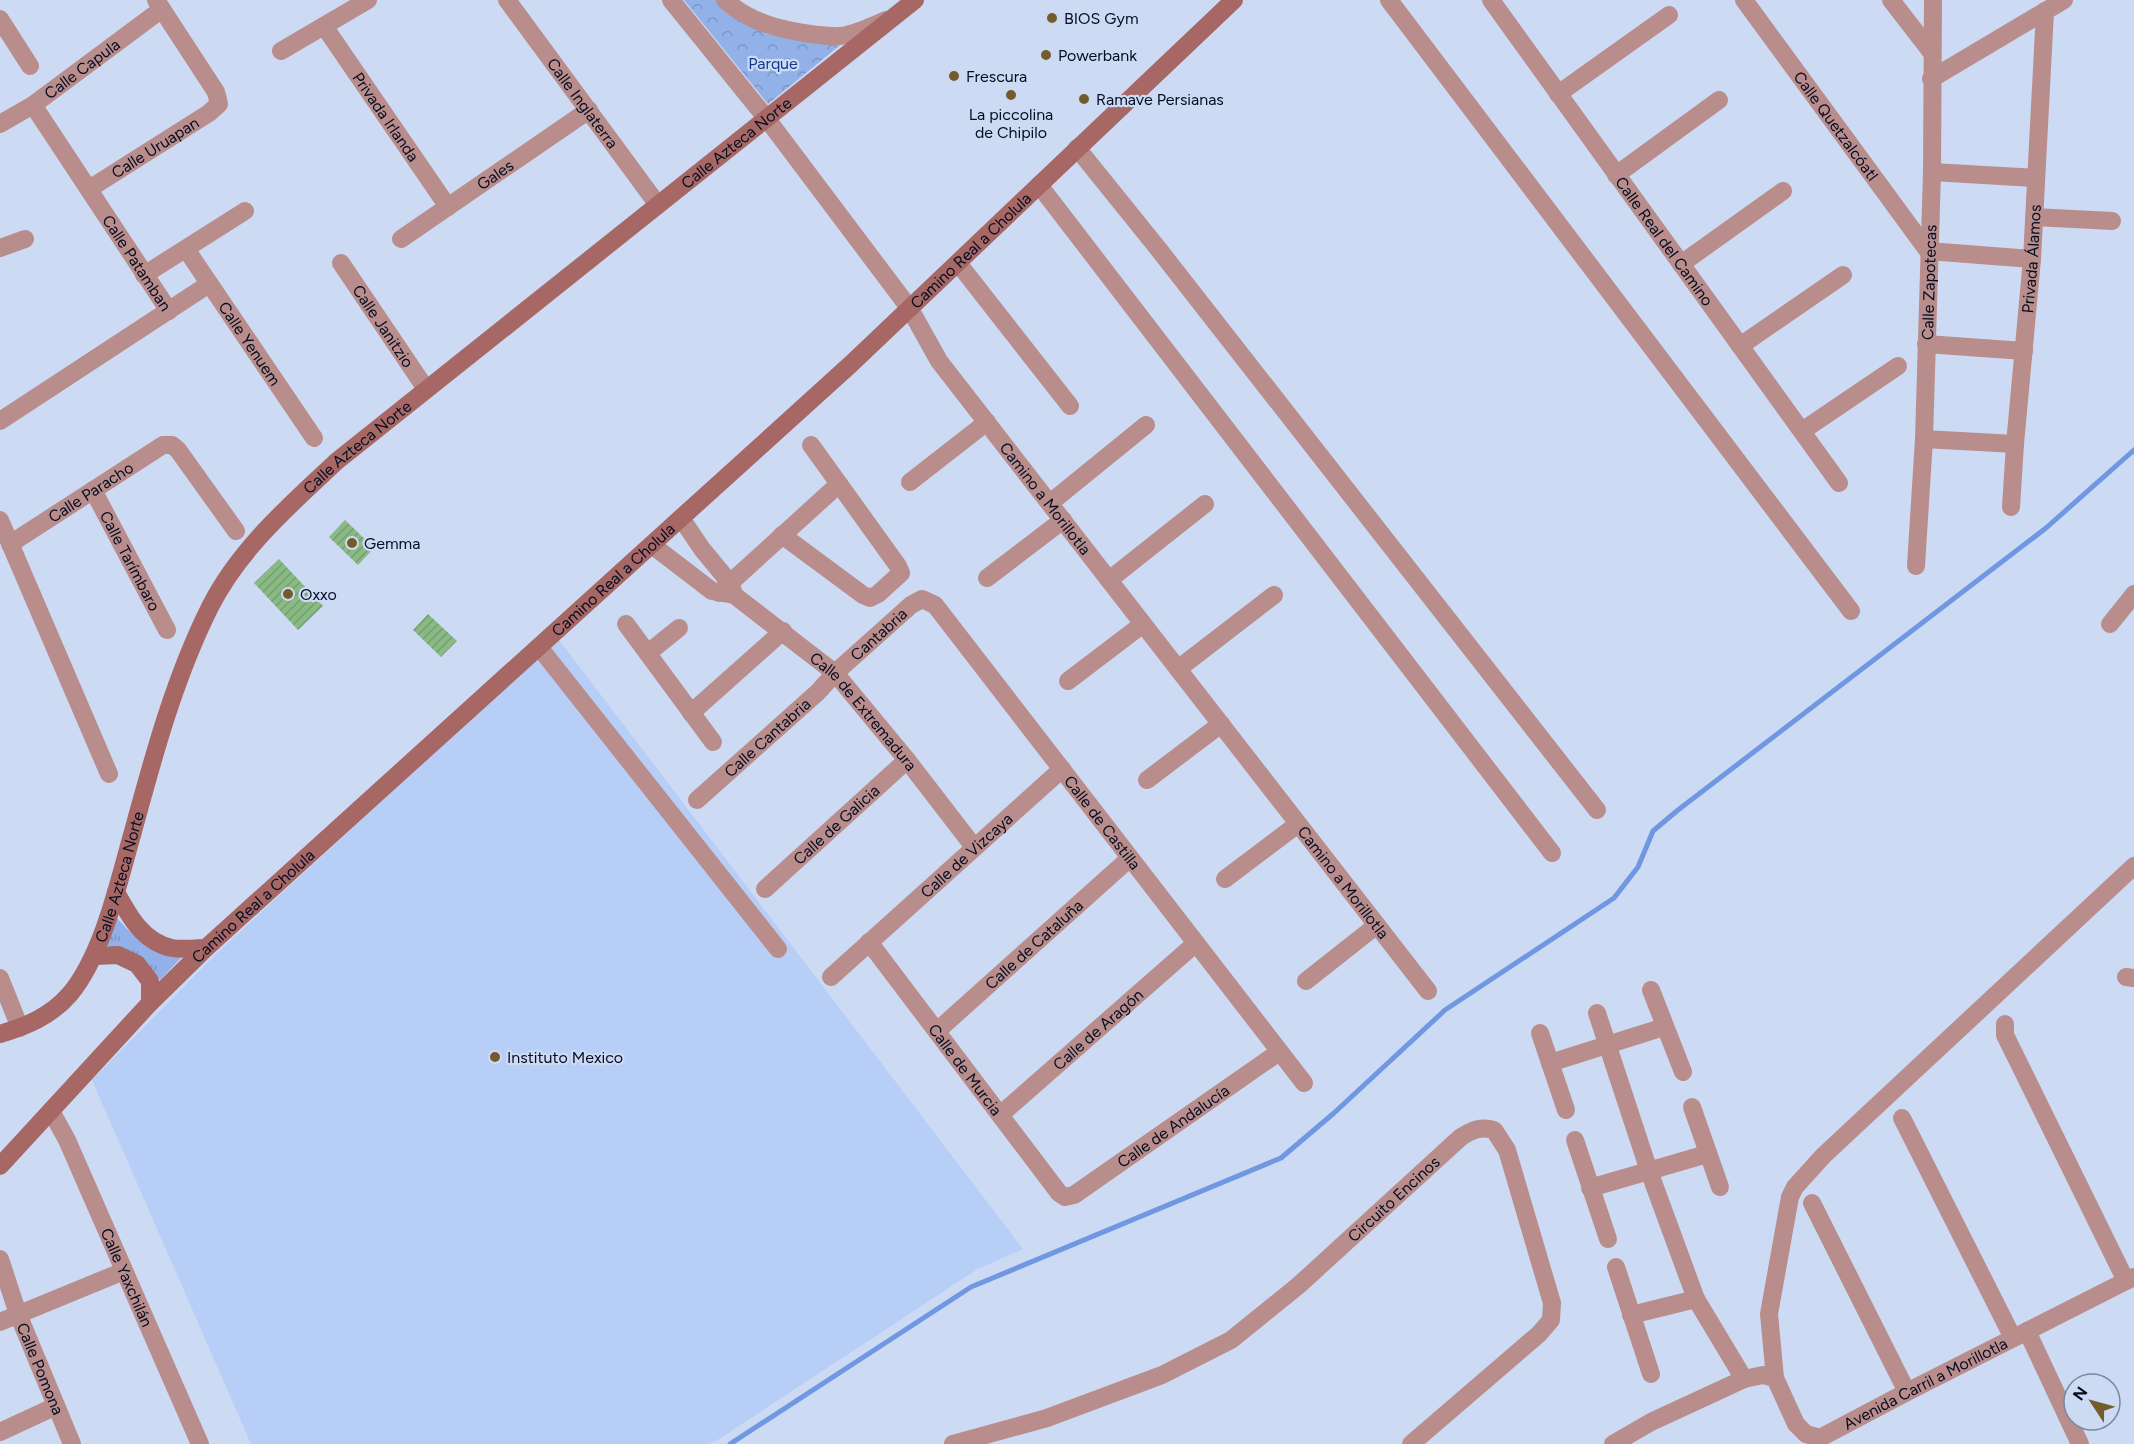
<svg xmlns="http://www.w3.org/2000/svg" width="2134" height="1444" viewBox="0 0 2134 1444" font-family="Figtree,sans-serif">
<style>
.built{fill:#b7cef7}
.grass{fill:url(#grass-tufts)}
.park{fill:url(#park-crowns)}
.lines{fill:none;stroke-linecap:round;stroke-linejoin:round}
.stream{stroke:#6f97e2;stroke-width:5}
.building{fill:url(#building-hatch)}
.minor{stroke:#b98d8b;stroke-width:18}
.tertiary{stroke:#b98d8b;stroke-width:18}
.secondary{stroke:#a66765;stroke-width:18}
.poi-dot{fill:#745b2c;stroke:#ccdaf3;stroke-width:2}
.labels{text-anchor:middle;stroke-width:4.5;stroke-linejoin:round;paint-order:stroke}
.poi-label{font-size:16px;fill:#040d22;stroke:#ccdaf3;text-anchor:start}
.park-label{font-size:16px;fill:#0f3b91;stroke:#ccdaf3}
.street-label{font-size:16px;fill:#040d22;stroke:#ccdaf3}
</style>
<defs>
<pattern id="grass-tufts" width="24" height="20" patternUnits="userSpaceOnUse" patternTransform="scale(1.5)"><rect width="24" height="20" fill="#92b1e8"/><path d="M3 7l-1-3M5 7V3M7 7l1-3M15 17l-1-3M17 17v-4M19 17l1-3" fill="none" stroke="#7c97c7"/></pattern>
<pattern id="park-crowns" width="20" height="18" patternUnits="userSpaceOnUse" patternTransform="scale(1.5)"><rect width="20" height="18" fill="#92b1e8"/><path d="M2 6a3 3 0 1 1 6 0M12 15a3 3 0 1 1 6 0" fill="none" stroke="#7c97c7"/></pattern>
<pattern id="building-hatch" width="6" height="6" patternUnits="userSpaceOnUse" patternTransform="scale(1.5)"><rect width="6" height="6" fill="#89ba83"/><path d="M-1 1l2-2M0 6l6-6M5 7l2-2" fill="none" stroke="#759f71"/></pattern>
</defs>
<rect width="100%" height="100%" fill="#ccdaf3"/>
<path class="built" d="M556,636L1023,1249L976,1270L716,1441L708,1444H251L92,1080L216,954L472,718Z"/>
<path class="grass" d="M115,916C139,943 148,947 181,958L160,980C146,959 128,951 105,945Z"/>
<path class="park" d="M684,0H718L733,15L767,34L844,42L768,104Z"/>
<g class="lines">
<path class="stream" d="M730,1444L971,1287L1281,1158L1334,1113L1445,1010L1614,898L1638,867L1653,831L1678,810L2046,528L2134,450"/>
</g>
<path class="building" d="M345,520L374,548L358,565L329,537Z
M279,559L323,606L298,630L254,583Z
M428,614L457,641L441,657L413,630Z"/>
<g class="lines">
<g class="minor">
<path id="s1" d="M507,0L658,205"/>
<path id="s2" d="M671,0L767,119L910,309L939,361L1428,991"/>
<path d="M1389,0L1851,611"/>
<path id="s3" d="M1491,0L1839,483"/>
<path id="s4" d="M1744,0L1928,251L2032,259"/>
<path d="M1891,0L1932,53"/>
<path d="M0,19L30,66"/>
<path id="s5" d="M324,26L448,207"/>
<path d="M281,51L368,0"/>
<path d="M1931,79L2064,0"/>
<path d="M1558,94L1669,15"/>
<path id="s6" d="M33,105L169,311"/>
<path id="s7" d="M0,124L33,105L162,9"/>
<path d="M1077,148L1160,251L1597,810"/>
<path d="M1932,172L2036,178"/>
<path d="M1616,175L1719,100"/>
<path d="M1039,185L1552,853"/>
<path id="s8" d="M89,189L209,113L219,104L216,92L156,0"/>
<path d="M2034,217L2112,221"/>
<path id="s9" d="M401,239L589,110"/>
<path d="M0,248L25,239"/>
<path id="s10" d="M186,249L314,438"/>
<path id="s11" d="M341,263L426,389"/>
<path d="M958,263L1070,406"/>
<path d="M1681,264L1783,191"/>
<path d="M144,275L245,211"/>
<path d="M1926,344L2024,351"/>
<path d="M1740,346L1843,275"/>
<path d="M0,421L209,284"/>
<path d="M1802,431L1898,366"/>
<path d="M1924,439L2015,444"/>
<path d="M910,482L987,422"/>
<path id="s12" d="M93,490L167,630"/>
<path d="M1050,503L1146,425"/>
<path id="s13" d="M2011,507L2015,444L2032,259L2045,11"/>
<path d="M681,518L702,549L730,583L734,594"/>
<path d="M0,520L109,774"/>
<path d="M782,535L863,595L870,598L878,594L901,573L898,566L811,445"/>
<path id="s14" d="M10,544L163,445H172L178,450L236,531"/>
<path id="s15" d="M652,545L712,591L734,595L835,673L907,760L974,847"/>
<path id="s16" d="M1916,566L1924,439L1932,172L1933,0"/>
<path d="M987,578L1063,520"/>
<path d="M1109,580L1205,504"/>
<path d="M719,593L839,484"/>
<path d="M626,624L713,742"/>
<path d="M2110,624L2134,594"/>
<path d="M539,647L778,949"/>
<path d="M648,653L679,628"/>
<path d="M1178,669L1274,595"/>
<path d="M1068,681L1143,624"/>
<path d="M691,713L783,631"/>
<path d="M1147,780L1221,724"/>
<path id="s17" d="M697,800L818,692L835,673L911,605L922,599L935,605L1304,1083"/>
<path d="M1225,879L1298,824"/>
<path id="s18" d="M765,889L907,760"/>
<path id="s19" d="M869,942L1059,1193L1065,1197L1074,1195L1279,1052"/>
<path id="s20" d="M831,977L1062,769"/>
<path d="M2126,977L2134,978"/>
<path d="M0,978L20,1028"/>
<path d="M1306,981L1377,925"/>
<path d="M1651,990L1683,1072"/>
<path d="M1597,1013L1649,1171L1696,1299L1744,1379"/>
<path d="M2005,1024V1035L2126,1281"/>
<path id="s21" d="M937,1031L1130,858"/>
<path d="M1540,1033L1566,1110"/>
<path d="M1550,1063L1664,1027"/>
<path d="M1692,1107L1720,1187"/>
<path id="s22" d="M51,1111L67,1140L200,1444"/>
<path id="s23" d="M1000,1115L1196,943"/>
<path d="M1902,1118L2013,1338"/>
<path d="M1575,1140L1608,1239"/>
<path d="M1590,1188L1707,1154"/>
<path d="M1812,1203L1907,1392"/>
<path id="s24" d="M0,1259L18,1314L72,1444"/>
<path d="M1616,1267L1651,1374"/>
<path d="M1631,1315L1696,1299"/>
<path d="M0,1322L124,1271"/>
<path d="M2027,1331L2080,1444"/>
<path d="M1775,1378L1769,1314L1790,1197L1795,1187L1823,1156L2134,866"/>
<path d="M0,1432L56,1406"/>
<path id="s25" d="M953,1444L1047,1418L1162,1375L1231,1340L1299,1285L1461,1137C1472,1130 1481,1126 1494,1130L1507,1150L1552,1303L1551,1320L1539,1334L1411,1444"/>
</g>
<g class="tertiary">
<path d="M725,0C749,22 778,29 810,34C822,35 835,38 847,35C860,32 873,26 886,20"/>
<path id="s26" d="M1613,1444L1651,1422L1744,1379L1763,1375L1775,1378L1796,1424L1806,1434L1820,1438L1907,1392L2134,1277"/>
</g>
<g class="secondary">
<path d="M116,892C129,916 143,942 172,948C183,950 196,948 206,948"/>
<path d="M94,956L118,955L137,964L150,981V1003"/>
<path id="s27" d="M0,1034C27,1026 51,1016 70,994C103,954 118,884 132,835C153,758 174,679 210,607C239,549 290,505 337,461L915,0"/>
<path id="s28" d="M0,1166L150,1003L206,948L851,364L1234,0"/>
</g>
</g>
<g class="poi-dot">
<circle cx="1052" cy="18" r="6"/>
<circle cx="1046" cy="55" r="6"/>
<circle cx="954" cy="76" r="6"/>
<circle cx="1011" cy="95" r="6"/>
<circle cx="1084" cy="99" r="6"/>
<circle cx="352" cy="543" r="6"/>
<circle cx="288" cy="594" r="6"/>
<circle cx="495" cy="1057" r="6"/>
</g>
<g class="labels">
<g class="poi-label">
<text x="1064" y="24">BIOS Gym</text>
<text x="1058" y="61">Powerbank</text>
<text x="966" y="82">Frescura</text>
<text x="1096" y="105">Ramave Persianas</text>
<text x="1011" y="120" text-anchor="middle">La piccolina<tspan x="1011" dy="18">de Chipilo</tspan></text>
<text x="364" y="549">Gemma</text>
<text x="300" y="600">Oxxo</text>
<text x="507" y="1063">Instituto Mexico</text>
</g>
<g class="park-label">
<text x="773" y="69">Parque</text>
</g>
<g class="street-label">
<text dy="6" stroke="none"><textPath href="#s7" startOffset="99">Calle Capula</textPath></text>
<text dy="6" stroke="none"><textPath href="#s1" startOffset="128">Calle Inglaterra</textPath></text>
<text dy="6" stroke="none"><textPath href="#s5" startOffset="110">Privada Irlanda</textPath></text>
<text dy="6" stroke="none"><textPath href="#s4" startOffset="156">Calle Quetzalcóatl</textPath></text>
<text dy="6" stroke="none"><textPath href="#s27" startOffset="1200">Calle Azteca Norte</textPath></text>
<text dy="6" stroke="none"><textPath href="#s8" startOffset="78">Calle Uruapan</textPath></text>
<text dy="6" stroke="none"><textPath href="#s9" startOffset="114">Gales</textPath></text>
<text dy="6" stroke="none"><textPath href="#s3" startOffset="297">Calle Real del Camino</textPath></text>
<text dy="6" stroke="none"><textPath href="#s28" startOffset="1335">Camino Real a Cholula</textPath></text>
<text dy="6" stroke="none"><textPath href="#s13" startOffset="249">Privada Álamos</textPath></text>
<text dy="6" stroke="none"><textPath href="#s6" startOffset="189">Calle Patamban</textPath></text>
<text dy="6" stroke="none"><textPath href="#s16" startOffset="284">Calle Zapotecas</textPath></text>
<text dy="6" stroke="none"><textPath href="#s11" startOffset="76">Calle Janitzio</textPath></text>
<text dy="6" stroke="none"><textPath href="#s10" startOffset="114">Calle Yenuem</textPath></text>
<text dy="6" stroke="none"><textPath href="#s27" startOffset="714">Calle Azteca Norte</textPath></text>
<text dy="6" stroke="none"><textPath href="#s14" startOffset="96">Calle Paracho</textPath></text>
<text dy="6" stroke="none"><textPath href="#s2" startOffset="624">Camino a Morillotla</textPath></text>
<text dy="6" stroke="none"><textPath href="#s12" startOffset="80">Calle Tarímbaro</textPath></text>
<text dy="6" stroke="none"><textPath href="#s28" startOffset="849">Camino Real a Cholula</textPath></text>
<text dy="6" stroke="none"><textPath href="#s17" startOffset="246">Cantabria</textPath></text>
<text dy="6" stroke="none"><textPath href="#s15" startOffset="273">Calle de Extremadura</textPath></text>
<text dy="6" stroke="none"><textPath href="#s17" startOffset="94">Calle Cantabria</textPath></text>
<text dy="6" stroke="none"><textPath href="#s17" startOffset="591">Calle de Castilla</textPath></text>
<text dy="6" stroke="none"><textPath href="#s18" startOffset="96">Calle de Galicia</textPath></text>
<text dy="6" stroke="none"><textPath href="#s20" startOffset="182">Calle de Vizcaya</textPath></text>
<text dy="6" stroke="none"><textPath href="#s27" startOffset="210">Calle Azteca Norte</textPath></text>
<text dy="6" stroke="none"><textPath href="#s2" startOffset="1110">Camino a Morillotla</textPath></text>
<text dy="6" stroke="none"><textPath href="#s28" startOffset="363">Camino Real a Cholula</textPath></text>
<text dy="6" stroke="none"><textPath href="#s21" startOffset="130">Calle de Cataluña</textPath></text>
<text dy="6" stroke="none"><textPath href="#s23" startOffset="130">Calle de Aragón</textPath></text>
<text dy="6" stroke="none"><textPath href="#s19" startOffset="160">Calle de Murcia</textPath></text>
<text dy="6" stroke="none"><textPath href="#s19" startOffset="452">Calle de Andalucía</textPath></text>
<text dy="6" stroke="none"><textPath href="#s25" startOffset="513">Circuito Encinos</textPath></text>
<text dy="6" stroke="none"><textPath href="#s22" startOffset="183">Calle Yaxchilán</textPath></text>
<text dy="6" stroke="none"><textPath href="#s24" startOffset="117">Calle Pomona</textPath></text>
<text dy="6" stroke="none"><textPath href="#s26" startOffset="376">Avenida Carril a Morillotla</textPath></text>
</g>
</g>
<g transform="translate(2092 1402) rotate(306)"><circle r="28" fill="#ccdaf3" stroke="#7c889f" stroke-width="1.5"/>
<path d="M0-4.5L10 22L0 15L-10 22Z" fill="#745b2c"/>
<text y="-9" font-size="16" font-weight="bold" text-anchor="middle" fill="#040d22">N</text>
</g>
</svg>
